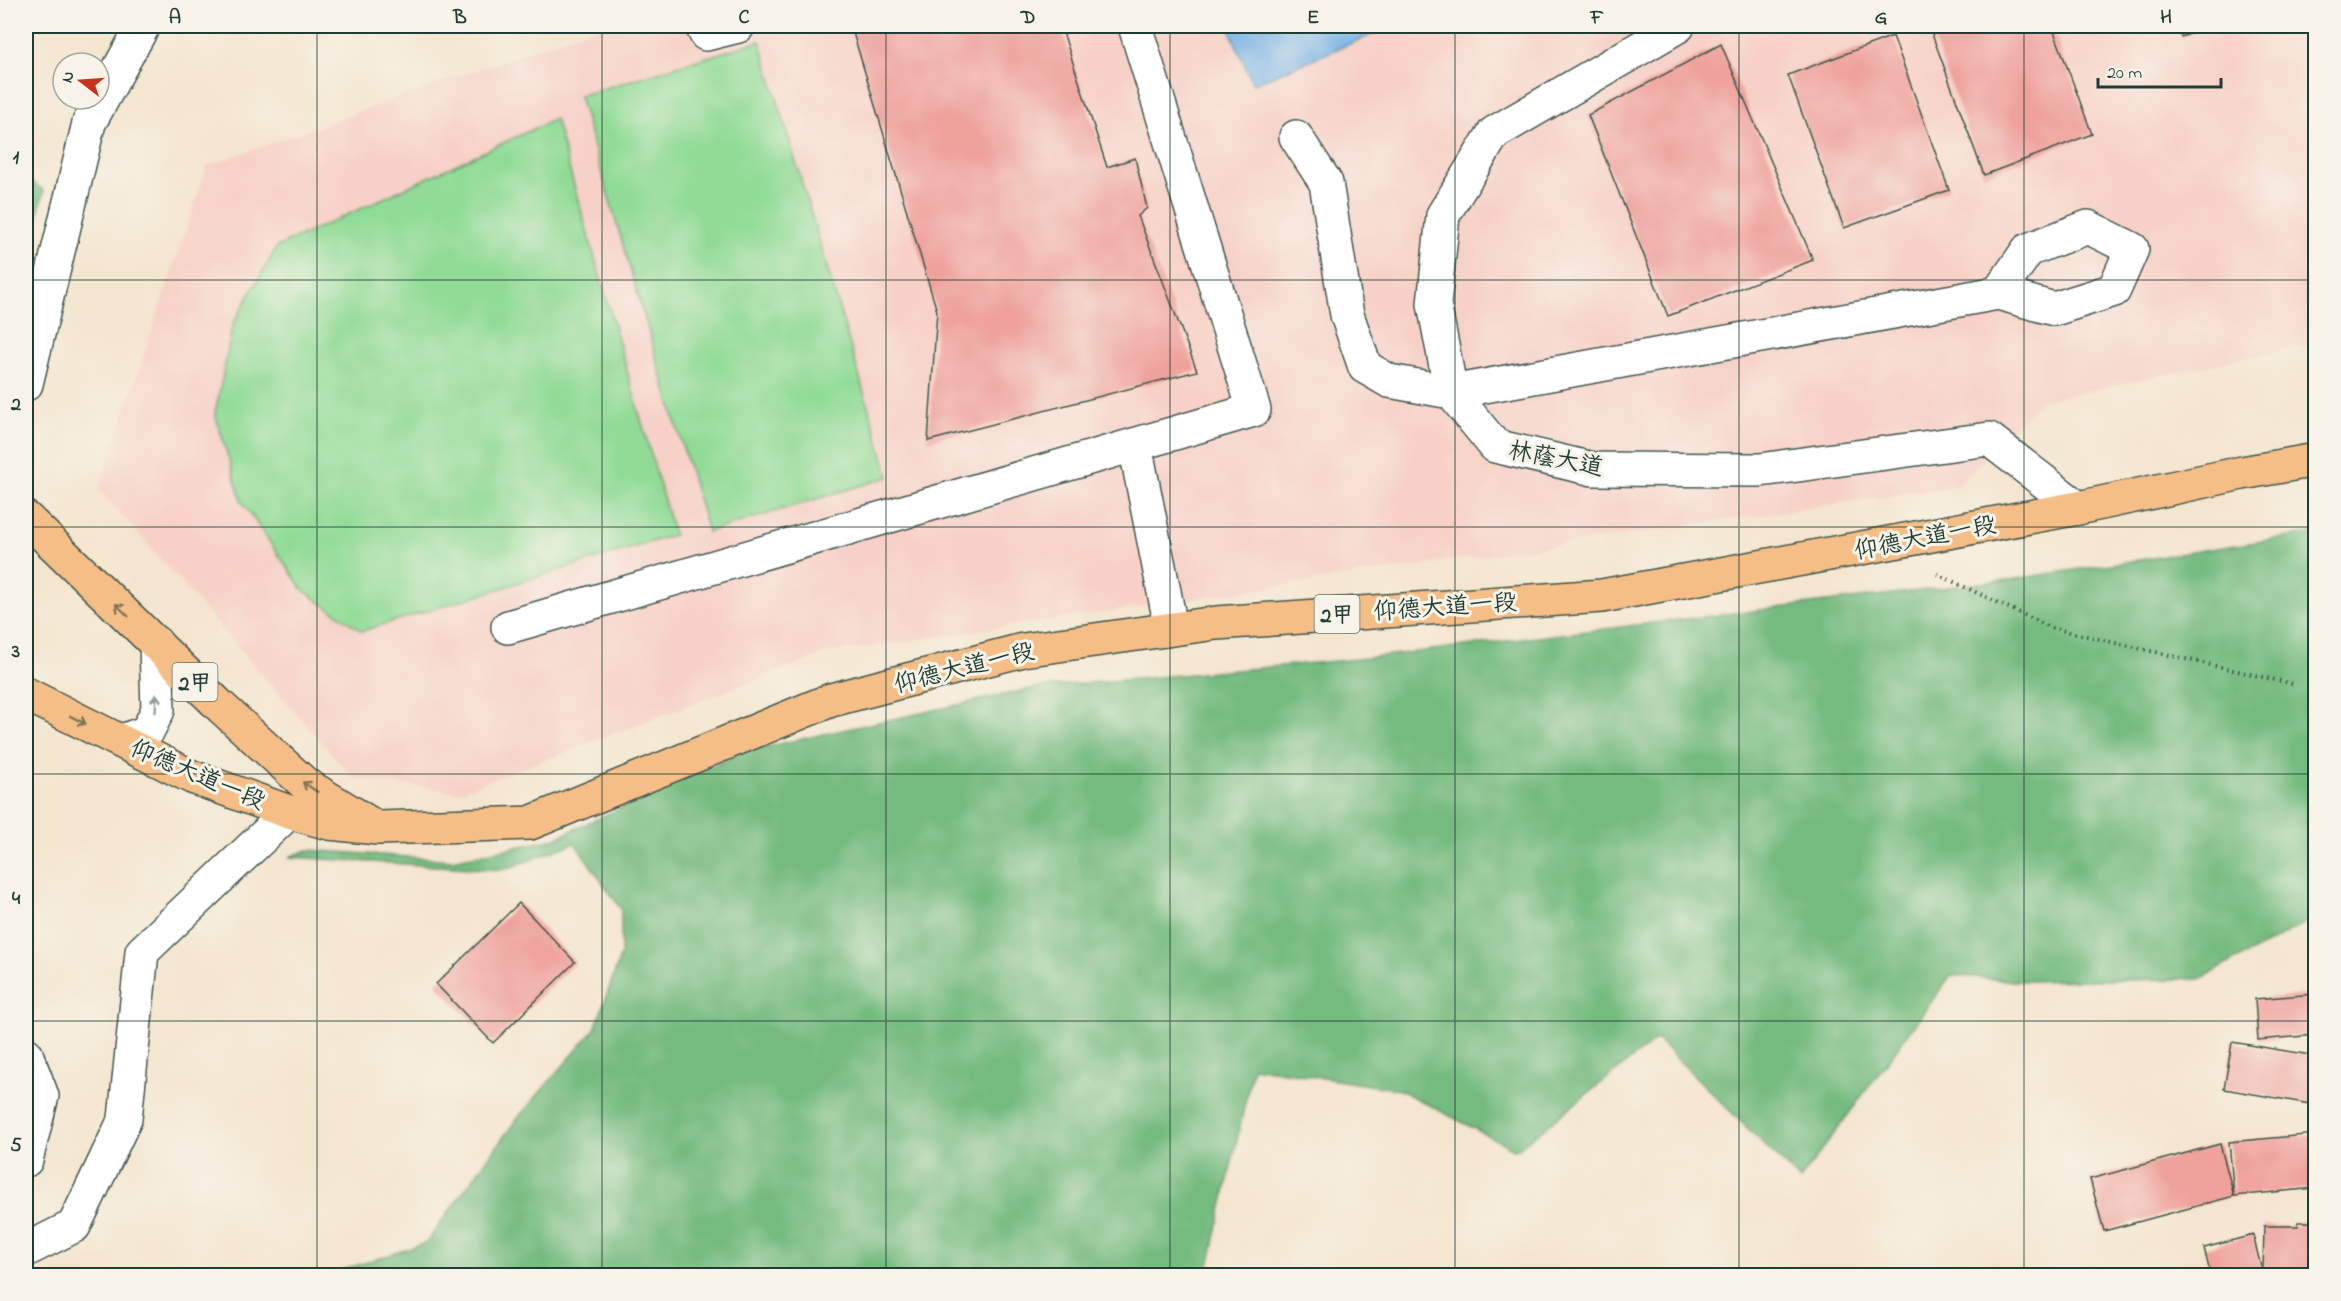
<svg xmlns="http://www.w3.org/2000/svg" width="2341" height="1301" viewBox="0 0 2341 1301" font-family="'Indie Flower','LXGW WenKai TC',sans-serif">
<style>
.built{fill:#f7d1c7}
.green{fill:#91db96;stroke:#588c65;stroke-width:1.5}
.forest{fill:#74bb7f;stroke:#4a7c5a;stroke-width:1.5}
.water{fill:#75b1e7;stroke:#4a778e;stroke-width:1.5}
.building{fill:#efa29c}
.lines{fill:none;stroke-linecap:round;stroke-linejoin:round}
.minor-casing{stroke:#3f564b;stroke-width:36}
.major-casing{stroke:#3f564b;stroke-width:36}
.path{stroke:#3f564b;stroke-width:4;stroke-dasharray:1.5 4.5;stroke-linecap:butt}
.minor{stroke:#fff;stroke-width:33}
.major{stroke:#f6be87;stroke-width:33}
.oneway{stroke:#807759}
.oneway2{stroke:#8f9e9a}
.grid{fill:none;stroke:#1f3d34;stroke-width:1.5;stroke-opacity:0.55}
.labels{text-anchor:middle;stroke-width:6;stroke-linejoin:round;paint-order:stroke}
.shield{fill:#f7f3e8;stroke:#60746a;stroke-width:1.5}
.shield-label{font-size:22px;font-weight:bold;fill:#1f3d34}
.street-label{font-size:24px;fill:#1f3d34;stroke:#f7f3e8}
.neatline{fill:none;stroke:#1f3d34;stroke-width:2}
.grid-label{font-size:20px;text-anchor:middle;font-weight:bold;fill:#1f3d34}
</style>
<rect width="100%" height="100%" fill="#f7f3e8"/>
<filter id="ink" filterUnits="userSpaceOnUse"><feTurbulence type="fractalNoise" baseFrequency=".0167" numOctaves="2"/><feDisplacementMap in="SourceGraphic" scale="12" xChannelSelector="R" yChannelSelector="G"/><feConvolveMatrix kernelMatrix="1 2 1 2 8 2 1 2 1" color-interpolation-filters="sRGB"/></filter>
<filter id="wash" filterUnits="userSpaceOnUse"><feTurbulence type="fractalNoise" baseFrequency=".008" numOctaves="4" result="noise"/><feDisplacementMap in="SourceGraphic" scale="24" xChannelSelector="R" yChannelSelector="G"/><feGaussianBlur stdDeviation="1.35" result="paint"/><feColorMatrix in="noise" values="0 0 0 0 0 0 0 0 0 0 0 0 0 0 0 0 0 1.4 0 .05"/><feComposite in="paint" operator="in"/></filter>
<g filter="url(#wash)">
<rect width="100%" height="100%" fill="#f4e5ce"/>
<path class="built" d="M600,26H2315V343L2041,401L1958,486L827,653L459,792L353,778L99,489L207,166Z"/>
<path class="green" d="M760,41L889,477L708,532L579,96Z
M555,119L674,535L362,631L303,590L242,502L215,414L233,324L277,247Z"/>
<path class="forest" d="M26,177L44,191L26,261Z
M2315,533V918L2200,979L2014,981L1951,975L1800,1180L1657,1039L1516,1150L1400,1090L1253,1067L1207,1275H327L426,1243L516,1120L595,1029L621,954V909L575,843L503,870L289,857L308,850L452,860L551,840L742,752L1035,688L1358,659L2015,579Z"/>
<path class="water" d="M1228,26H1393L1253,84Z"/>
<g id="blocks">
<path class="building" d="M851,26H1061L1107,167L1135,158L1147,208L1138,216L1197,371L928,441L937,311Z
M1929,26H2052L2092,134L1984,175Z
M2177,26H2211L2181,37Z
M1893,36L1949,190L1844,228L1788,75Z
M1721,44L1813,260L1668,316L1588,115Z
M519,903L575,962L493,1043L436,984Z
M2316,994V1035L2258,1040L2255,999Z
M2232,1042L2316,1056V1105L2224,1089Z
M2316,1134V1188L2234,1196L2104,1231L2090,1179L2220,1144L2234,1196L2229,1142Z
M2298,1222H2316V1275H2300L2211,1276L2204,1248L2253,1235L2263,1275L2264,1226H2298Z"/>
</g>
</g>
<g filter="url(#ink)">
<use href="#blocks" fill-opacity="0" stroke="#3f564b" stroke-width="1.5"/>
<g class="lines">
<defs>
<path id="minor" d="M702,26L706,34L738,26
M1678,26L1494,133L1443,215L1434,304L1451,392L1495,446L1593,469L1760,470L1989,439L2078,508
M1296,137L1326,183L1347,315L1365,367L1389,381L1451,392L1998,293
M2088,227L2132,249L2114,290L2054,309L1998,293L2028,250Z
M26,384L89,123L143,26
M1135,445L1168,612L1166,630
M508,627L1254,410L1135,26
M122,741L147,732L158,710L156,643
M26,1054L42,1096L26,1160
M26,1250L74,1226L125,1119L142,952L289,812"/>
<path id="major" d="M26,518L221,707L305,784L369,823
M26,694L192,777L289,812L329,823L378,828L530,823L831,700L1023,650L1216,623L1602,596L2078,508L2242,473L2316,460"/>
</defs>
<use href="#minor" class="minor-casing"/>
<use href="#major" class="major-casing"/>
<path class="path" d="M1937,574L2052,628L2293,684"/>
<use href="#minor" class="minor"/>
<use href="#major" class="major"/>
</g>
<defs><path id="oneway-shaft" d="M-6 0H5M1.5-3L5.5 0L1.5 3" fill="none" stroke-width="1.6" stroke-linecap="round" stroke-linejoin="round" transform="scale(1.5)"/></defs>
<g class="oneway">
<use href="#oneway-shaft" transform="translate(122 610) rotate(-136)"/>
<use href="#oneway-shaft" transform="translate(78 720) rotate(27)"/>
<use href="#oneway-shaft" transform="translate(310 787) rotate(-146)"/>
</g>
<use class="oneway2" href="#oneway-shaft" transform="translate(156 703) rotate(-87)"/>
</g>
<path class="grid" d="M317,26V1276M602,26V1276M886,26V1276M1170,26V1276M1455,26V1276M1739,26V1276M2024,26V1276M26,280H2316M26,527H2316M26,774H2316M26,1021H2316"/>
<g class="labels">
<g class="shield">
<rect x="1314.5" y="595" width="45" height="38" rx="4.5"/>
<rect x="172.5" y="663" width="45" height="38" rx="4.5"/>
</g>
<g class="shield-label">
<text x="1337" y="622">2甲</text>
<text x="195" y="690">2甲</text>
</g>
<g class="street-label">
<text transform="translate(1556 458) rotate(11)" y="8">林蔭大道</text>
<text transform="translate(1925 537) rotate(-11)" y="8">仰德大道一段</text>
<text transform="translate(1445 606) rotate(-4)" y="8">仰德大道一段</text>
<text transform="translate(964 667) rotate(-14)" y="8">仰德大道一段</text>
<text transform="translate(198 774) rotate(23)" y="8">仰德大道一段</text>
</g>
</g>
<rect width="2341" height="1301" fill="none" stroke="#f7f3e8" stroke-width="66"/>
<g transform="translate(81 81) rotate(287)"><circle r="28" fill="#f7f3e8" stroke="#a1aaa0" stroke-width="1.5"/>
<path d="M0-4.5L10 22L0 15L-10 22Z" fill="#c8321e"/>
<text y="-9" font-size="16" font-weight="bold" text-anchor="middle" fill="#1f3d34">N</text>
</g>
<path d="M2098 78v9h123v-9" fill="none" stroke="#1f3d34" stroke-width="3"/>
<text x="2107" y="78" font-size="18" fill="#1f3d34" stroke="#f7f3e8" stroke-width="4.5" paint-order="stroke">20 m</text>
<rect x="33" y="33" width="2275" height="1235" class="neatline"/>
<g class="grid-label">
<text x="175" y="23">A</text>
<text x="460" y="23">B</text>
<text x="744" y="23">C</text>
<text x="1028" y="23">D</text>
<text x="1313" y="23">E</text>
<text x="1597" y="23">F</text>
<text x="1881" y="23">G</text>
<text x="2166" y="23">H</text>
<text x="16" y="163">1</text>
<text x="16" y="410">2</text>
<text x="16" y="657">3</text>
<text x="16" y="904">4</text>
<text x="16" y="1151">5</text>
</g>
</svg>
